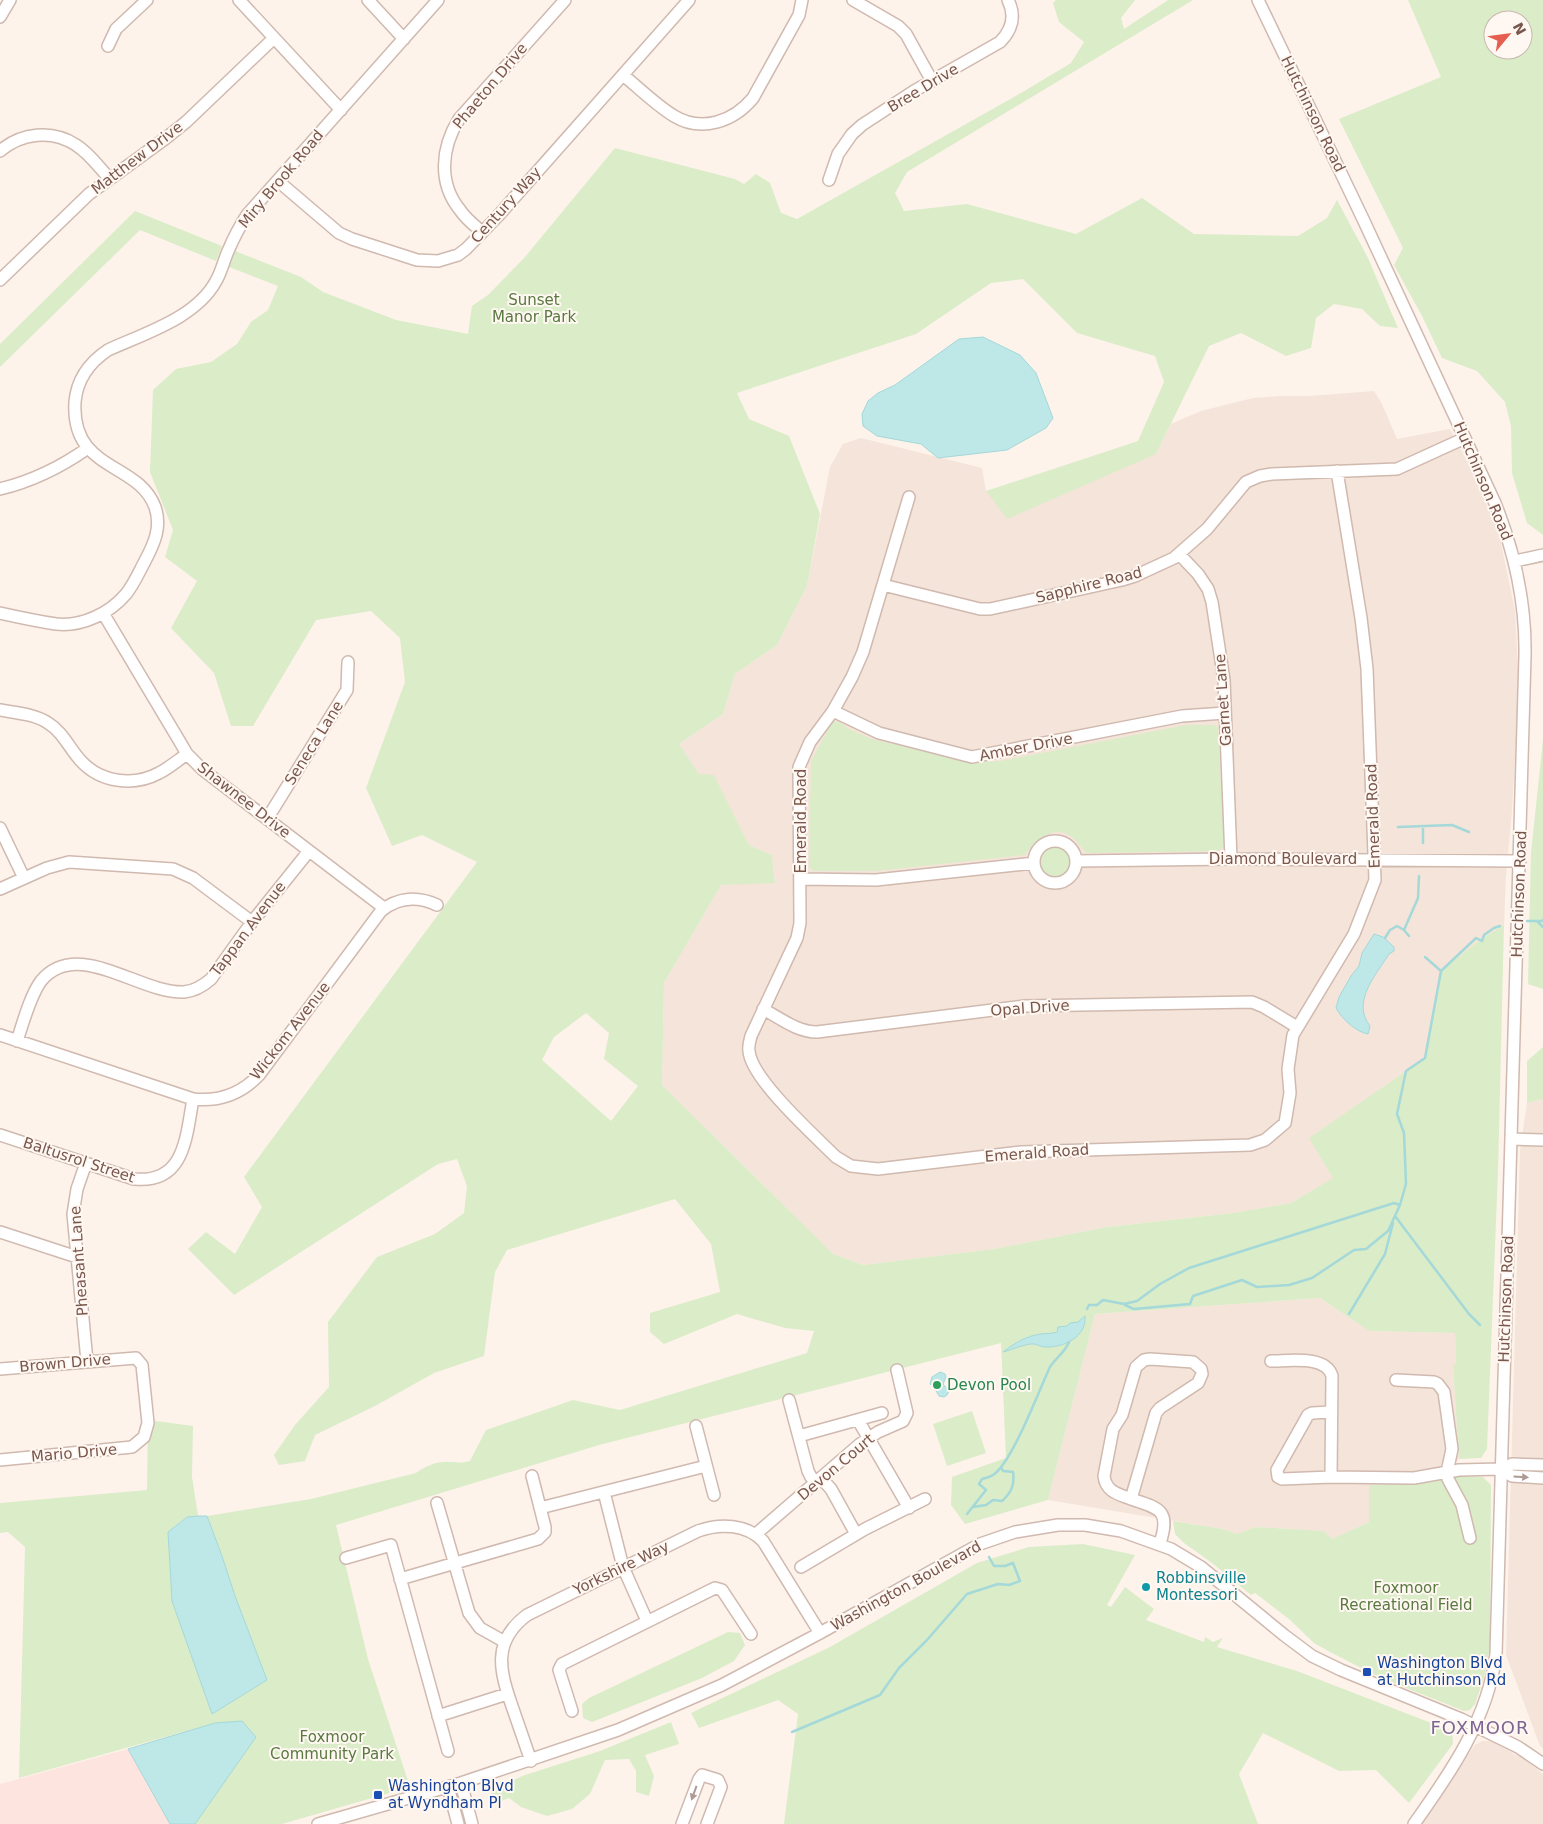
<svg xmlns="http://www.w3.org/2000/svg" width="1543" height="1824" viewBox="0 0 1543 1824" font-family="'DejaVu Sans',sans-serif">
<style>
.residential{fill:#f5e4d9}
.commercial{fill:#fde4df}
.green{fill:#dbecc8;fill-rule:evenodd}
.water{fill:#bee7e8;stroke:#a4d8d9}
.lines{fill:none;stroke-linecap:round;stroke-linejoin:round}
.stream{stroke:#a4d8d9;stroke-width:2.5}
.minor-casing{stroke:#d0b9af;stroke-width:14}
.minor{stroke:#fff;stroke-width:11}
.oneway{fill:#af9a94}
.leisure-dot{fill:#2e9e5b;stroke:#fff8f2;stroke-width:2}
.culture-dot{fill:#0f9aa8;stroke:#fff8f2;stroke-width:2}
.transit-dot{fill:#1a4fb4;stroke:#fff8f2;stroke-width:2}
.labels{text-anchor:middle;stroke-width:4;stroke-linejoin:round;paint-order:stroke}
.street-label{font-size:15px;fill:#79574d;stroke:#fff8f2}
.park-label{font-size:15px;fill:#597941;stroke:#fff8f2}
.leisure-label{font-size:15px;fill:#27864d;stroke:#fff8f2;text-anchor:start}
.culture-label{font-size:15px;fill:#0d838f;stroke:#fff8f2;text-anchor:start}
.transit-label{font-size:15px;fill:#164399;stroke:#fff8f2;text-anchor:start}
.quarter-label{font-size:18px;letter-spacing:1px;fill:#7e6594;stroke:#fff8f2}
</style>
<rect width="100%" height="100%" fill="#fdf3eb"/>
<path class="residential" d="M1374,391L1382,404L1397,439L1450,429L1479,484L1500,538L1515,611L1519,688L1512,811L1506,877L1504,925L1481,939L1442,971L1425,1058L1310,1138L1334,1178L1291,1203L1233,1213L1107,1227L994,1249L863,1265L833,1254L662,1085L664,983L721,885L775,882L772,855L749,845L714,776L699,775L679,744L723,714L735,674L777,645L807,586L830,467L843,444L861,438L982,468L986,491L1156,454L1171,424L1201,411L1253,398L1281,396H1310Z
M1543,1099V1748L1540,1746L1506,1655L1520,1150L1527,1103Z
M1320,1298L1369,1331L1455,1333L1456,1363L1453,1367L1459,1459L1437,1480L1422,1483L1369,1522L1332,1539L1324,1531L1255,1527L1237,1534L1223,1529L1048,1500L1095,1314Z
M1482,1741H1491L1527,1761L1543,1774V1824H1420L1475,1745Z"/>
<path class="commercial" d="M128,1749L170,1824H0V1784Z"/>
<path class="green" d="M1056,0H1135L1121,18L1124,29L1168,0H1193L907,172L895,193L904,211L967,204L1076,234L1142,198L1194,234L1298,236L1327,218L1337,200L1368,258L1398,328L1380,326L1362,309L1334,304L1316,318L1311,348L1286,356L1241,333L1209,346L1156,454L1007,519L986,491L1138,441L1164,382L1155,356L1077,333L1023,279L991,283L916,334L737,393L749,419L789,436L820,514L807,586L777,645L735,674L723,714L679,744L699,774L714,775L749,845L772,855L775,883L721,885L664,983L662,1085L833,1254L863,1265L994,1249L1107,1227L1233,1213L1291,1203L1333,1178L1309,1138L1425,1058L1441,971L1481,939L1504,925L1498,1171L1487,1449L1481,1458L1459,1459L1453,1366L1456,1363L1455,1333L1369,1331L1320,1298L1095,1314L1048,1500L965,1524L951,1505L952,1477L1006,1458L1001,1343L599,1445L336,1525L368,1659L410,1787L282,1824H195L255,1737L242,1721L215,1723L19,1778L25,1547L8,1532L0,1533V1503L147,1490L148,1420L193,1426L192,1477L198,1516L186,1517L168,1532L172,1601L212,1714L235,1596L222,1556L207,1516L311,1499L416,1473C426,1466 437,1461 450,1462C461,1462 458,1464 470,1461L486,1430L573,1400L620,1410L807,1353L814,1331L785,1328L737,1314L664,1344L650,1332V1313L720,1292L711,1244L675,1199L507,1250L495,1272L484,1356L434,1373L375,1406L315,1435L305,1461L279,1465L274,1455L295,1425L329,1387L328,1322L377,1257L435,1234L464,1213L467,1186L457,1159L438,1164L234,1295L188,1249L206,1232L235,1254L262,1207L244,1177L477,862L422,835L392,846L366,788L405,682L400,638L371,611L316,620L253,726H231L214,673L171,628L197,581L165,557L173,530L150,472L153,390L176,369L211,362L237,344L251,322L268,310L278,286L229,267L235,251L301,277L323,292L396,320L468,334L472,306L488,295L525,257L615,148L735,179L744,184L756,174L770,183L781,213L797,219L1021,93L1071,63L1084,42L1059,22L1053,3ZM586,1013L609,1033L604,1059L638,1086L611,1121L542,1060L554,1037Z
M1408,0H1543V535L1527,523L1512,473L1511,426L1505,402L1477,371L1442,358L1422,316L1394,265L1403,248L1339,119L1441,77ZM1493,20H1523V50H1493Z
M135,211L222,246L216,261L140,230L0,367V344Z
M833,721L839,722L849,729L872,739L966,762L1000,761L1186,725H1216L1218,729L1224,846L1219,851L1086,853C1082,848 1077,841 1072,837C1054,823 1035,841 1025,855L876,871H813L809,866L811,761Z
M1543,740V989L1528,984L1531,852Z
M1040 861a16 16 0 1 1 32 0a16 16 0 1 1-32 0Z
M1543,1047V1099L1527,1103V1061Z
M972,1411L986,1453L947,1466L933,1424Z
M1460,1476L1483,1477L1491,1485L1490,1647L1484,1678L1475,1704L1470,1710L1464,1711L1381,1678L1330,1652L1314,1643L1289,1619L1255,1593L1251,1595L1212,1563L1184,1543L1175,1534L1173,1521L1223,1529L1237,1534L1255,1527L1324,1531L1332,1539L1369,1522V1485L1422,1483Z
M1083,1544L1135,1555L1107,1605L1111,1607L1125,1587L1154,1609L1146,1620L1204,1642L1205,1637L1213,1642L1223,1638L1217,1647L1297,1671L1452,1731L1453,1744L1409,1803L1376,1770L1339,1771L1263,1733L1239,1774L1258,1824H784L798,1714L778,1700L699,1728L691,1713L830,1647L977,1563L1029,1547Z
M728,1632L740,1633L745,1645L734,1661L702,1678L592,1722L583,1718L582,1704L589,1698Z
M671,1722L679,1744L645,1755L654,1776L649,1796L636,1792V1771L629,1759L605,1760L590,1794L572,1809L547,1816L521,1807L509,1798L496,1803L489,1800L492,1791L522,1776L600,1751Z"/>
<path class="water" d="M983,337L1020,355L1036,373L1053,418L1046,428L1007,450L938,458L921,444L877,436L863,426L862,414L868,401L878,393L895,385L959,339Z
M1374,934L1383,937L1394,947V951L1389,954C1376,975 1351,1002 1370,1026L1368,1034C1356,1032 1342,1019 1336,1008L1339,997L1351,976L1359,966L1362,953Z
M1085,1316C1087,1337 1063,1348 1045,1347C1041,1347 1037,1344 1034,1344C1027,1343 1011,1350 1003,1352C1015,1343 1026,1336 1041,1334C1047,1333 1051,1334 1057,1332L1058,1327L1067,1326L1070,1323L1078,1322Z
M940,1372L945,1374L946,1377L943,1384L949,1391L947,1395L944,1397L939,1396L935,1389L930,1384L932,1377Z
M198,1516H207L222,1556L235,1596L267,1680L212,1714L172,1601L168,1532L187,1517Z
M242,1721L256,1737L195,1824H170L128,1749L215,1723Z"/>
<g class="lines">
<path class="stream" d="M1423,826V843
M1398,827L1452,825L1469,832
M1527,921H1542L1543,920
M1537,921L1543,927
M1404,930L1418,898L1419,876
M1385,938L1390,930L1397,926L1404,930L1409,936
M1425,957L1441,971
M1395,1216L1469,1314L1480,1325
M1125,1305L1134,1309L1190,1304L1193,1296L1242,1280L1257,1287L1289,1285L1312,1278L1354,1250L1366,1249L1388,1231L1400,1205
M1087,1309L1089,1305H1097L1103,1300L1124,1304L1137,1301L1160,1284L1189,1268L1394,1203L1400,1205L1406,1184L1404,1133L1397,1114L1406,1071L1425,1058L1441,971L1476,938L1482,941L1484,935L1494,928L1500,926
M1349,1314L1385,1254L1393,1223
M973,1507L986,1505L993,1500L1002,1501C1011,1493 1015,1485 1013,1472L1003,1471L1001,1467
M967,1514L986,1490L979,1484L982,1479C985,1478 990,1477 993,1475C1012,1463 1039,1390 1050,1367C1056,1358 1065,1352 1069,1342
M792,1732L880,1695L899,1668L927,1640L967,1594L998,1584L1009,1585L1020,1581L1013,1563L1005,1566H994L989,1557"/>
<defs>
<path id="minor" d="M239,0L341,110
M368,0L404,39
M853,0L898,26L906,34L932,81
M1258,0L1363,219L1495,503C1515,553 1526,603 1525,656L1496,1654C1488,1719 1451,1772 1414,1824
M0,17L10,0
M108,46L116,29L147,0
M623,75C639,88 656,105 674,116C702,133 734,121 753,98L799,15L802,0
M0,151C21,133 52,129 76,145C89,153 99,167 109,178
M829,180L838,154L852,134L862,125L914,91L1000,42C1012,30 1016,16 1008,0
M278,181L339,233L352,239L417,260L438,261L458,255L466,249L498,216L689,0
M482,232C474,225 466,219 460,210C438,183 441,148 459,119L565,0
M0,280L89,194L166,138L186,122L274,38
M0,489C33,481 61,467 88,448
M909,497L863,652L852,677L833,711L810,742L799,767L800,923L797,938L751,1036C750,1040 748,1046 749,1051C751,1079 815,1136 836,1157L851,1166L878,1169L1021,1152L1250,1145L1265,1140L1285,1123L1290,1093L1288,1069L1293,1035L1354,934L1375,880L1367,669L1361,618L1337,471
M1179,554L1198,574L1208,589L1212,602L1224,680L1231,859
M1515,561L1543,555
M883,585L980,609H990L1122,580L1135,576L1174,558L1207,529L1246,482L1260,476L1272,474L1397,469L1465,438
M0,613C18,617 37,621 56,624C82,627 110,613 126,594C134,584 139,572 145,561C154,544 162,527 155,507C138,461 71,472 75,402C77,379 90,362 108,350C145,333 196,318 216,281C222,271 224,259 229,249C234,237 240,226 247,215L438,0
M103,613L180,742L187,754L203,770L384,908
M0,710C16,713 35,714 48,723C63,732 69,748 81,761C100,782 133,787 159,773C169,768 178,760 187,754
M833,711L879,733L972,757L1182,716L1225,713
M267,819L347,690L348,662
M0,828L24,878
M1034 862a21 21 0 1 1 42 0a21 21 0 1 1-42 0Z
M1076,861L1231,859L1520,861
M801,879L876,880L1034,863
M0,889L47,868L69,862L173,869L193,878L252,922
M763,1009C780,1018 797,1032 817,1032L1025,1006L1252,1002L1264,1007L1297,1027
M0,1035L193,1099C220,1102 241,1094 259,1075L381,911C398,897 418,896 437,905
M17,1041C23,1023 30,996 41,981C77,937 140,994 184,992C195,991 203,986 211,979L252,922L309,851
M0,1135L134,1179C185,1184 186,1137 193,1099
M1512,1139L1543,1140
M86,1163L77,1189L73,1214L87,1361
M0,1232L77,1257
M1150,1359L1193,1362L1201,1369L1202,1374L1198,1383L1160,1408L1156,1413L1131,1499C1118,1494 1106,1492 1104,1476L1113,1429L1122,1415L1136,1367L1144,1360Z
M1271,1361C1289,1361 1326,1355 1332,1376L1331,1477
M0,1369L136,1358L142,1365L148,1423L144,1437L132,1447L0,1460
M1396,1380L1434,1382L1438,1384L1444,1392L1452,1449L1447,1472L1448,1479L1462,1505L1470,1538
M789,1400L808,1471L811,1477L817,1482
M1331,1412L1312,1413L1308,1415L1277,1470L1278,1477L1282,1479L1331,1477L1414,1478L1459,1470L1500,1469L1512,1464L1543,1465
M858,1420L909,1508
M696,1426L714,1495
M799,1436L882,1413
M1500,1469L1512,1476L1543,1478
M821,1478L831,1489L856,1534
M604,1492L623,1567L647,1621
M1131,1499C1159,1508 1171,1510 1160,1543
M437,1503L469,1613L480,1628L505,1642
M540,1508L706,1466
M756,1534L860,1444L878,1432L903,1421L907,1413L897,1370
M346,1558L391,1545L448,1751
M801,1567L865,1529L925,1499
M400,1579L538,1539L545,1532V1527L532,1476
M572,1711L559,1670L562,1664L715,1588L722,1590L751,1634
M438,1716L507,1694
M531,1761C525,1744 519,1726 513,1709C500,1672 491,1642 527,1615L698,1531C720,1523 746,1524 763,1541L820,1633
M461,1783L472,1824
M448,1787L458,1824
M318,1824L461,1783L618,1730L722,1685L820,1633L980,1544L1015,1532L1058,1525H1085L1121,1531L1171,1549L1201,1567L1284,1635L1312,1656L1341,1670L1461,1719L1518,1747L1543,1764
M682,1824L699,1779L702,1775L718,1780L721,1787L707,1824"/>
</defs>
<use href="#minor" class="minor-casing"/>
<use href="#minor" class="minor"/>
</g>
<defs><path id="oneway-solid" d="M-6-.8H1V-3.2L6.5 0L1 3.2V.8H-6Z" transform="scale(1.25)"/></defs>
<g class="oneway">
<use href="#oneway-solid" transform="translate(1521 1477) rotate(3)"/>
<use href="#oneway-solid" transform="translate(694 1793) rotate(110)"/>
</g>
<circle class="leisure-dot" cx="937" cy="1385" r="5"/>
<circle class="culture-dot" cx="1146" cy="1587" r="5"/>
<g class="transit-dot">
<rect x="1362" y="1667" width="10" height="10" rx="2.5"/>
<rect x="373" y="1790" width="10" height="10" rx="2.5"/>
</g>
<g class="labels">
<g class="street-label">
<text transform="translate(490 86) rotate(-50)" y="5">Phaeton Drive</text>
<text transform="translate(923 88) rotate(-31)" y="5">Bree Drive</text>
<text transform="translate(1313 114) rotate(64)" y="5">Hutchinson Road</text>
<text transform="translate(137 158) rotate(-37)" y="5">Matthew Drive</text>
<text transform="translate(281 179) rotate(-50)" y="5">Miry Brook Road</text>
<text transform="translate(506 205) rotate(-48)" y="5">Century Way</text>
<text transform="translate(1483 481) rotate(67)" y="5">Hutchinson Road</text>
<text transform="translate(1089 585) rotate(-14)" y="5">Sapphire Road</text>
<text transform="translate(1223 700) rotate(-94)" y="5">Garnet Lane</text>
<text transform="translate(314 743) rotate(-58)" y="5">Seneca Lane</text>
<text transform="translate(1026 747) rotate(-11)" y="5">Amber Drive</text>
<text transform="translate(244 800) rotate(38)" y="5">Shawnee Drive</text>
<text transform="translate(1373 816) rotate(-92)" y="5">Emerald Road</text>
<text transform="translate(801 821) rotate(-90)" y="5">Emerald Road</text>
<text x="1283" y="864">Diamond Boulevard</text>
<text transform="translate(1519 894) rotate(-88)" y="5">Hutchinson Road</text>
<text transform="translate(248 929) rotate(-53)" y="5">Tappan Avenue</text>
<text transform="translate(1030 1008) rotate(-4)" y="5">Opal Drive</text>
<text transform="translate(290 1031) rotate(-52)" y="5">Wickom Avenue</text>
<text transform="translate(1037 1153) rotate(-4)" y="5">Emerald Road</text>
<text transform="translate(79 1160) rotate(18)" y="5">Baltusrol Street</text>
<text transform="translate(79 1261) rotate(-94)" y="5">Pheasant Lane</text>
<text transform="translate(1506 1299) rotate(-88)" y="5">Hutchinson Road</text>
<text transform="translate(65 1363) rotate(-5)" y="5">Brown Drive</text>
<text transform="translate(74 1453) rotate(-5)" y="5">Mario Drive</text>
<text transform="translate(836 1467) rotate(-40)" y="5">Devon Court</text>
<text transform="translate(621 1568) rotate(-26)" y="5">Yorkshire Way</text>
<text transform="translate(906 1586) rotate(-29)" y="5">Washington Boulevard</text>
</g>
<g class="park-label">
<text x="534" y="305">Sunset<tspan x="534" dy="17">Manor Park</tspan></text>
<text x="1406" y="1593">Foxmoor<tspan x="1406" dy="17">Recreational Field</tspan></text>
<text x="332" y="1742">Foxmoor<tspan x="332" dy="17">Community Park</tspan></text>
</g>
<g class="leisure-label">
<text x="947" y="1390">Devon Pool</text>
</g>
<g class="culture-label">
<text x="1156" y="1583">Robbinsville<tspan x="1156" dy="17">Montessori</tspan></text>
</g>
<g class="transit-label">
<text x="1377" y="1668">Washington Blvd<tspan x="1377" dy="17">at Hutchinson Rd</tspan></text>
<text x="388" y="1791">Washington Blvd<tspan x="388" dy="17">at Wyndham Pl</tspan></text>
</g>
<g class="quarter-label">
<text x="1480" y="1734">FOXMOOR</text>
</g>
</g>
<g transform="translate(1508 35) rotate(61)"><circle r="24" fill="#fff8f2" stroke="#c9b8b0"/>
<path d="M0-4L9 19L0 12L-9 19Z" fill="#e65e50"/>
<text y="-8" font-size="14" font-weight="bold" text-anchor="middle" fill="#79574d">N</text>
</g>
</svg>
